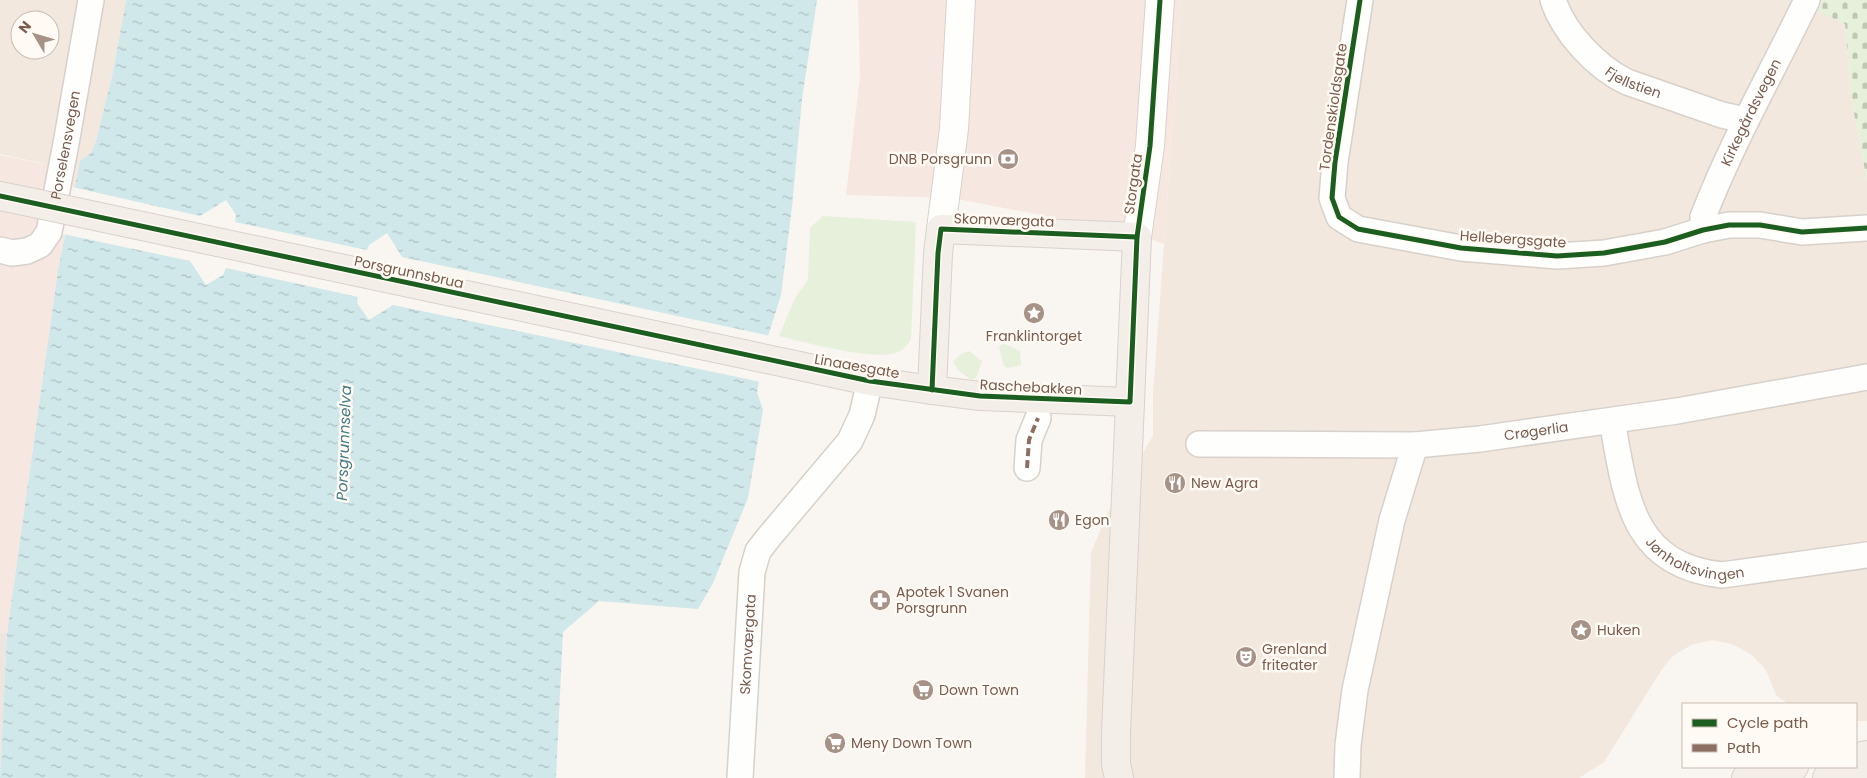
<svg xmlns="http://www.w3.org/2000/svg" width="1867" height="778" font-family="Poppins,sans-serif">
<defs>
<pattern id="cemetery-stones" width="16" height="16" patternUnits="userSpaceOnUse" patternTransform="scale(1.25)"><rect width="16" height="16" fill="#e7f0db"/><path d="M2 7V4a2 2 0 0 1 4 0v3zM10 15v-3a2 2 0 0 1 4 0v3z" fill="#c0c6b4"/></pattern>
<pattern id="water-ripples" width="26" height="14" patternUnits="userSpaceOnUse" patternTransform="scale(1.25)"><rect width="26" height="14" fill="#d0e8ea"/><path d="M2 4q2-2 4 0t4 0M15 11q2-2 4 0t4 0" fill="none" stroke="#aebfc0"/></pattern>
</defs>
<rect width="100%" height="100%" fill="#f9f5f0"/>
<g fill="#f2e8de" fill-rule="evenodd">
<path d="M0,0H126L113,72L96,141L91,153L80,161L78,171L0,154ZM20,20H50V50H20Z"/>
<path d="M1182,0H1818L1815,9L1845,24L1851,97L1867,181V721H1856V704H1788L1776,695L1766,670L1752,655L1732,644L1712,640L1691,645L1673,656L1662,669L1604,762L1579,778H1085L1091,553L1106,516L1153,436V394Z"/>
</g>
<g fill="#f6e8e1">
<path d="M858,0H1182L1164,244L1134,233L952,198L846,195L860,77Z"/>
<path d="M0,155L78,171L58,270L7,633H0Z"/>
</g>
<path fill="#ede5e0" d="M0,633H7L0,778Z"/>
<g fill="#e7f0db">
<path d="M823,216L916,222L911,339C908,344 904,350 898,352C877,362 804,342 779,336L795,298L808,280L810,228Z"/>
<path d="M1005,344L1020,351L1021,365L1008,368L1004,366L999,347L1001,345Z"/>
<path d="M969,351L982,361L976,378L971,380L958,370L953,362L961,354Z"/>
</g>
<path fill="url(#cemetery-stones)" d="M1818,0H1867V181L1851,97L1845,24L1814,9Z"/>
<path fill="url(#water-ripples)" d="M126,0H817L802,99L792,207L781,295L768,336L757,392L763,410L748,498L713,583L698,609L599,601L563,632L556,778H0L7,633L58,270L80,161L91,153L96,141L113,72Z"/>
<path fill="#f9f5f0" d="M72,187L200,216L226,200L236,215L235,222L367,250L369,245L387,233L402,257L771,336L761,382L393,305L369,320L357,303L358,297L226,268L223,275L206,285L190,261L63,234Z"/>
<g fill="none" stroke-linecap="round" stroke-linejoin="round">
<g stroke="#d7d1cb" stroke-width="28">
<g id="street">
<path d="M1360,0L1335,162L1332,198L1339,217L1358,229L1461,248L1557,256L1604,253L1665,242L1703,230L1729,225H1760L1802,232L1867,228"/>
<path id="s1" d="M1553,0C1564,33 1596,67 1627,82L1722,115L1745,120"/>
<path id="s2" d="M1703,230V217C1732,142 1772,72 1807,0"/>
<path id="s3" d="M0,250L12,253L27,251L40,245L49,232L67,138L91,0"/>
<path id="s4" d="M1612,421C1626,495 1630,565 1722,575L1867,555"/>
<path id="s5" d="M1199,444L1415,445L1480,439L1677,411L1867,377"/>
<path d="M1027,468L1029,440L1038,418"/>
<path id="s6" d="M740,778L752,572L758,551L769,537L850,441L862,415L870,381"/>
<path d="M1347,778L1348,745L1355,690L1392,520L1415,445"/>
</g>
</g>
<g stroke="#d9d2cb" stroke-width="30">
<g id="secondary">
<path d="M941,229L954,129L961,0"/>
<path d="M1137,237L1150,146L1160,0"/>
</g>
</g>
<g stroke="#dad1cc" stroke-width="30">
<g id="primary">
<path d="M0,196L34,203"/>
<path d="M701,345L870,381L932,390L980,396L1130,402"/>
<path d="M932,390L938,253L941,229L1137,237L1116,733V764L1119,778"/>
<path d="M1856,757L1867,755"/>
<path d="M1746,778L1794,767"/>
<path d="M1827,778L1867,776"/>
</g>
</g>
<use href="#street" stroke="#fefefd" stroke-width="25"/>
<use href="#secondary" stroke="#fefefd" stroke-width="28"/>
<use href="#primary" stroke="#f3eee8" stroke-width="28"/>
<g stroke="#dad1cc" stroke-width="30" stroke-linecap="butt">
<path id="primary-bridge" d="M34,203L701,345"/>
</g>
<use href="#primary-bridge" stroke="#f3eee8" stroke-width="28"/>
<path stroke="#8d6e63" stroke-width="4" stroke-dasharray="8 4" stroke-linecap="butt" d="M1027,468L1029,440L1038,418"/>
<g stroke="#fffaf3" stroke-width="8">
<g id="cycleway">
<path d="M1360,0L1335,162L1332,198L1339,217L1358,229L1461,248L1557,256L1604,253L1665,242L1703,230L1729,225H1760L1802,232L1867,228"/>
<path d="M0,196L870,381L980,396L1130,402L1137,237L1150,146L1160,0"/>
<path d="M932,390L938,253L941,229L1137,237"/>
</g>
</g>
<use href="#cycleway" stroke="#1b5e20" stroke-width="5"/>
</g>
<defs>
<g id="bank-disc" transform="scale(1.125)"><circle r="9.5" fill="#a69286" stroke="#fffaf3"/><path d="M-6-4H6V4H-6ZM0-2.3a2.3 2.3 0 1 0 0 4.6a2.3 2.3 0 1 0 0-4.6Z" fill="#fff"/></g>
<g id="sight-disc" transform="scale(1.125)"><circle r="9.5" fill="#a69286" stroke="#fffaf3"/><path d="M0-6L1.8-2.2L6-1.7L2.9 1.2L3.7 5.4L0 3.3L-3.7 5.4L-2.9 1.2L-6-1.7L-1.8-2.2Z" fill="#fff"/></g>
<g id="restaurant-disc" transform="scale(1.125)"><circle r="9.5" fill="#a69286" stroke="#fffaf3"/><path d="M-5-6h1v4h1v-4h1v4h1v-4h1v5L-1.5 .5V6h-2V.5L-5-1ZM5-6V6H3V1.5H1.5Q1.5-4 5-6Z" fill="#fff"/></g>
<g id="pharmacy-disc" transform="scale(1.125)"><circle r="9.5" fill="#a69286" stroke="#fffaf3"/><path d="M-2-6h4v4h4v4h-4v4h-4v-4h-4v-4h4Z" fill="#fff"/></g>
<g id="theatre-disc" transform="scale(1.125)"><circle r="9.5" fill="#a69286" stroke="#fffaf3"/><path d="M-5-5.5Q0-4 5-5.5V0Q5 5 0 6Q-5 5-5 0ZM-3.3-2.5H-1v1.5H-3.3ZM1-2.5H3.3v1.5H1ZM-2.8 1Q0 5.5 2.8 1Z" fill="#fff"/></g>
<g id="supermarket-disc" transform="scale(1.125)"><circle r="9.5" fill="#a69286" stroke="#fffaf3"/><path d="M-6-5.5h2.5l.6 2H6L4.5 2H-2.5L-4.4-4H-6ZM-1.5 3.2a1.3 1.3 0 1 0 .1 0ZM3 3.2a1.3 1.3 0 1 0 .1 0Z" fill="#fff"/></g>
</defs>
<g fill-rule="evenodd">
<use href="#bank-disc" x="1008" y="159"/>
<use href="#sight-disc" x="1034" y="313"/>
<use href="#restaurant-disc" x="1175" y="483"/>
<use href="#restaurant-disc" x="1059" y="520"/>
<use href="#pharmacy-disc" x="880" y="600"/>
<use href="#sight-disc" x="1581" y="630"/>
<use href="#theatre-disc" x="1246" y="657"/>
<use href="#supermarket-disc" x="923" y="690"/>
<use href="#supermarket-disc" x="835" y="743"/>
</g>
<g text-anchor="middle" stroke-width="5" stroke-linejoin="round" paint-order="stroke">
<g font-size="14" fill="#7a5c4d" stroke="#fffaf3">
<text dy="5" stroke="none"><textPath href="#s1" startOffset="119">Fjellstien</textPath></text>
<text transform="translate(1333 107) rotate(-82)" y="5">Tordenskioldsgate</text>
<text dy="5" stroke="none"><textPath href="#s2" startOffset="128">Kirkegårdsvegen</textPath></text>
<text dy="5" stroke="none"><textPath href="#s3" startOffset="146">Porselensvegen</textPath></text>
<text transform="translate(1133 184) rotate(-82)" y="5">Storgata</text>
<text transform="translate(1004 220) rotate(2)" y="5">Skomværgata</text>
<text transform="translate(1513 239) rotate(4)" y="5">Hellebergsgate</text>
<text transform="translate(409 272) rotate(12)" y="5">Porsgrunnsbrua</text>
<text transform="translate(857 366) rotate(10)" y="5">Linaaesgate</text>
<text transform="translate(1031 387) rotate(3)" y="5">Raschebakken</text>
<text dy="5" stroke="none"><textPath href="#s5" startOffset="338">Crøgerlia</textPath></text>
<text dy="5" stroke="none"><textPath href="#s4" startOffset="178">Jønholtsvingen</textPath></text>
<text dy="5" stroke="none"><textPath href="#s6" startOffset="134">Skomværgata</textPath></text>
</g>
<g font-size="14" fill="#7a5c4d" stroke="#fffaf3" text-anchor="start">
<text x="992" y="164" text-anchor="end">DNB Porsgrunn</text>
<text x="1034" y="341" text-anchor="middle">Franklintorget</text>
<text x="1191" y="488">New Agra</text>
<text x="1075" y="525">Egon</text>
<text x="896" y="597">Apotek 1 Svanen<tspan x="896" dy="16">Porsgrunn</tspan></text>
<text x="1597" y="635">Huken</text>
<text x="1262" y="654">Grenland<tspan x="1262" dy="16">friteater</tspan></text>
<text x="939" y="695">Down Town</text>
<text x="851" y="748">Meny Down Town</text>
</g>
<g font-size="15" font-style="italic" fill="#437c86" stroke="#fffaf3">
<text transform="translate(344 443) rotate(-88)" y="5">Porsgrunnselva</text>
</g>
</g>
<rect x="1682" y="703" width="175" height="65" fill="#fffaf3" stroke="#cabbb1"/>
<rect x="1692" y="719" width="25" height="8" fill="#1b5e20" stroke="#cabbb1"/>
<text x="1727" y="728" font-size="15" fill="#7a5c4d">Cycle path</text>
<rect x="1692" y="744" width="25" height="8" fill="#8d6e63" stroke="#cabbb1"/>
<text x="1727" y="753" font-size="15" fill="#7a5c4d">Path</text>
<g transform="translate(35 35) rotate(308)"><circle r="24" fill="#fffaf3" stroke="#cabbb1"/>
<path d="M0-4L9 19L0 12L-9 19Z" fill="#a69286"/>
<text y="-8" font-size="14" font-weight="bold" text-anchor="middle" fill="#7a5c4d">N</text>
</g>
</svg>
